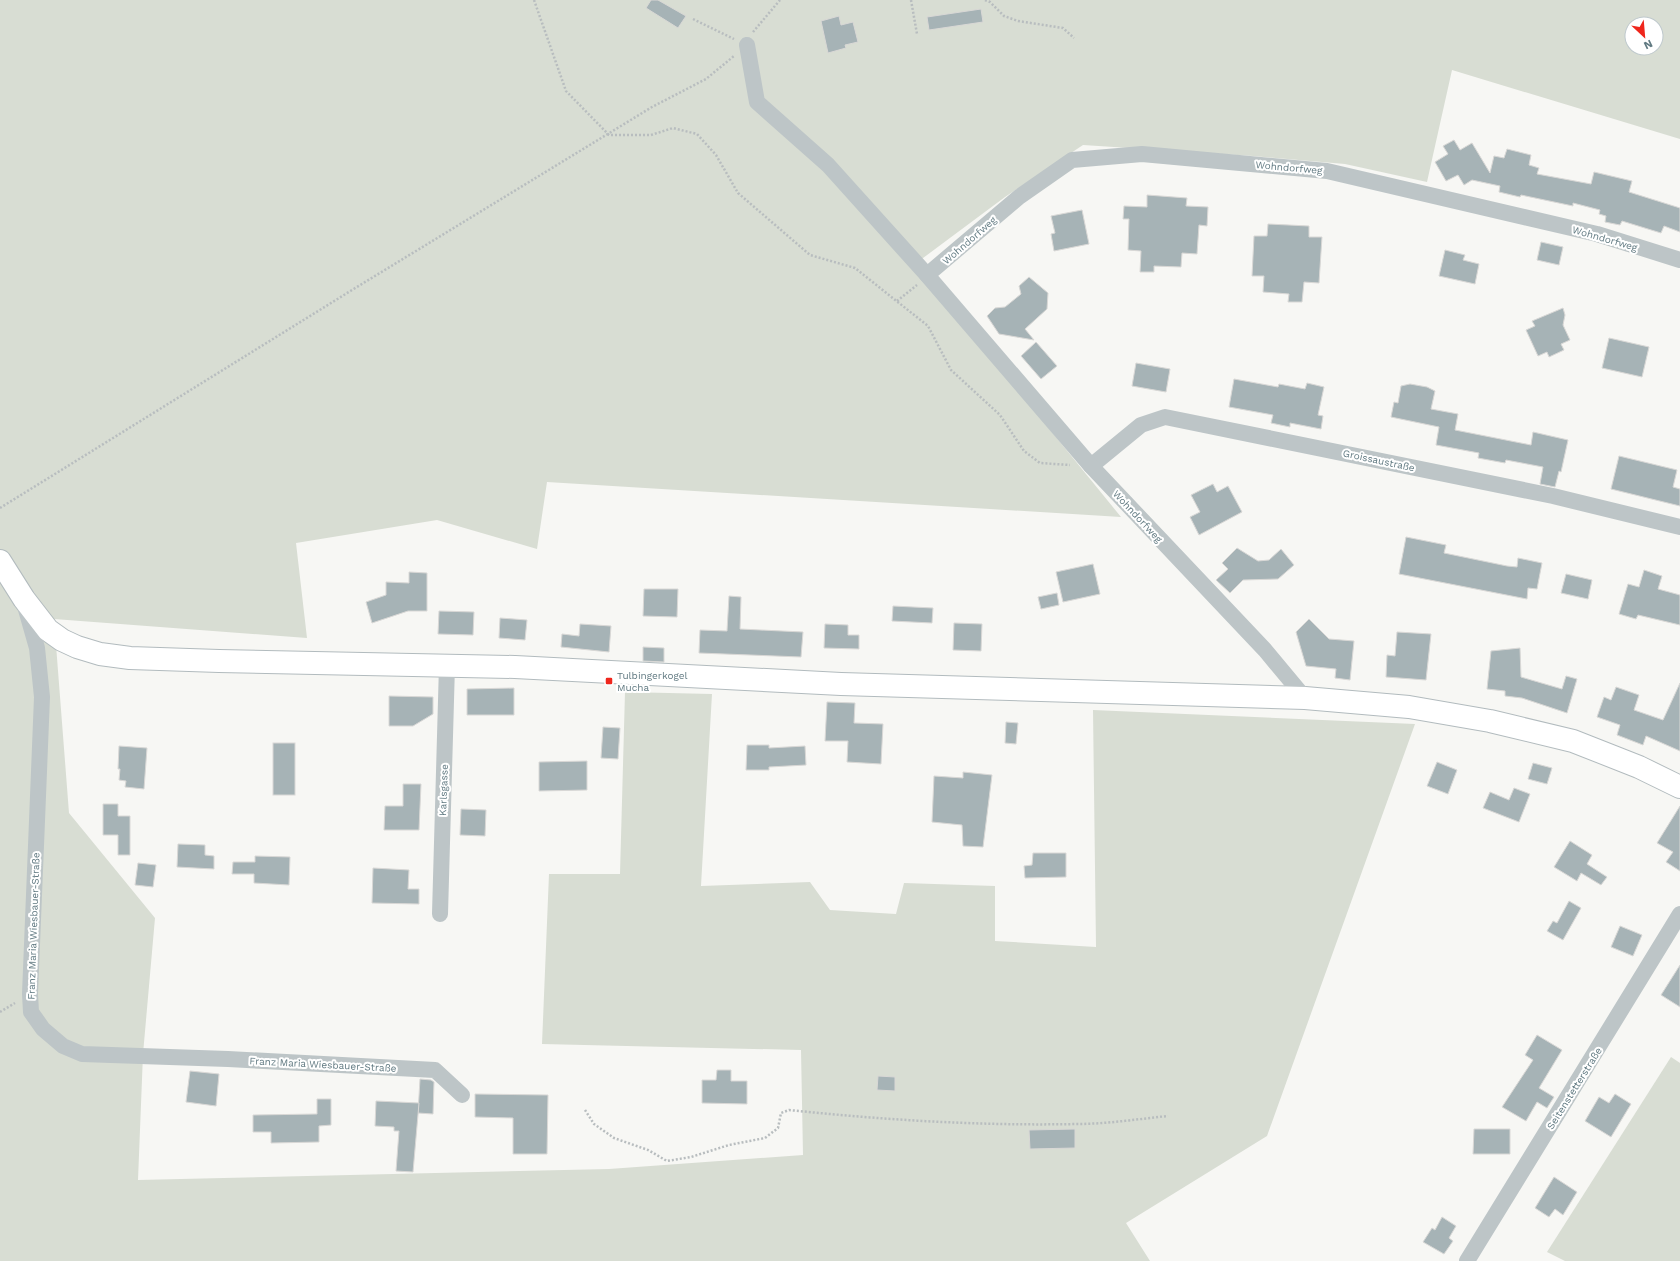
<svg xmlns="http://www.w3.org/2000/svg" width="1680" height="1261" font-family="'Work Sans',sans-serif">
<rect width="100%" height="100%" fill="#f7f7f4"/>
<g fill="#d8ddd3" fill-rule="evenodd">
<path d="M0,0H1680V139L1452,70L1427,182L1345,164L1253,156L1083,145L1005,197L915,264L1121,517L547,482L537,549L437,520L296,543L307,638L54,619L69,813L155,918L143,1054L138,1180L609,1169L803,1155L801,1050L542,1044L549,874H620L625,692L712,694L701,886L810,882L830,910L896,914L904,883L995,886V941L1096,947L1093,710L1415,724L1267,1136L1126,1223L1150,1261H0ZM1632,24H1656V48H1632Z"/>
<path d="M1671,1057L1680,1063V1261H1565L1547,1252Z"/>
</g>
<g fill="#a6b3b6" stroke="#d9d8d6">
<path d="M651,0H658L686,16L678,28L646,8Z"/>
<path d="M981,9L983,22L929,30L927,17Z"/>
<path d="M839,16L841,25L853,22L858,42L845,45L846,48L828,53L821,21Z"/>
<path d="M1454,140L1460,150L1472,143L1490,173L1494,156L1504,158L1507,149L1531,155L1529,165L1539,168L1537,174L1591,184L1594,172L1632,181L1629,192L1680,208V232L1664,226L1661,233L1622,221L1620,225L1605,222L1606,216L1599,214L1600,210L1573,203V206L1521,195L1520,197L1499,192L1500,186L1472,180L1464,185L1458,175L1446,181L1435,162L1448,154L1443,146Z"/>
<path d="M1147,195L1187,198L1186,206L1208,207L1207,226L1199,225L1197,254L1182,253L1181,267L1154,266V272H1140L1141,251L1128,250L1129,219H1123L1124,206L1147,207Z"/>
<path d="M1082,210L1089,244L1054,251L1051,234L1055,233L1051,216Z"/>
<path d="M1268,224L1309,226V237H1322L1319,283L1304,282L1302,302H1288L1289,294L1263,292L1264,276H1252L1254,236H1267Z"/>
<path d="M1541,242L1563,247L1559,265L1537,260Z"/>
<path d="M1445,250L1465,255L1463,260L1479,264L1475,284L1439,276Z"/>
<path d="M1029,277L1048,293L1047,309L1025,329L1034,340L999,334L987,316L995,308L1005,307L1021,294L1019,286Z"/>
<path d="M1563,308L1565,315L1563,325L1570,340L1561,344L1564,350L1549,357L1547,352L1538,356L1526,330L1535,326L1532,321Z"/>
<path d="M1609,338L1649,347L1642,377L1602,368Z"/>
<path d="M1036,342L1057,366L1041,379L1021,356Z"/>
<path d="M1136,363L1170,369L1166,392L1132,386Z"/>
<path d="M1234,379L1278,387L1279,384L1305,389L1307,383L1324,387L1318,415L1323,416L1321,429L1290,423V427L1271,423L1273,415L1229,407Z"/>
<path d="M1410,384L1427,387L1435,391L1431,409L1458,414L1455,430L1531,445L1533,432L1568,440L1561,472L1559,471L1555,487L1540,484L1543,467L1506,460L1505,463L1478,458L1479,453L1436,445L1439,427L1391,417L1394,402L1398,403L1401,386Z"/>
<path d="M1619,456L1677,470L1673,487L1680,489V506L1611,489Z"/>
<path d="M1213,484L1217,492L1228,486L1242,512L1199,535L1190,517L1200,512L1191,495Z"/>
<path d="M1406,537L1446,545L1444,553L1507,566L1517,567L1518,558L1542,563L1537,589L1528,588L1527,599L1399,574Z"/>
<path d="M1237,548L1258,561L1269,560L1281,549L1294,565L1278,579L1243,580L1230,593L1216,580L1228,569L1222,563Z"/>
<path d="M1093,564L1100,594L1063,602L1056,572Z"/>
<path d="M1644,570L1662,576L1658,589L1680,595V625L1638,615L1636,619L1619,614L1628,584L1639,587Z"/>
<path d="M409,572L427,573V611H408L372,623L366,602L386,595V582L409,583Z"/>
<path d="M1566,574L1592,580L1588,599L1561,593Z"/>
<path d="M644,589H678L677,617L643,616Z"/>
<path d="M1057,593L1059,605L1041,609L1038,597Z"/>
<path d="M729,596L741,597L740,629L803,632L801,657L699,653L700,630L727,631Z"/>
<path d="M893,606L933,608L932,623L892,621Z"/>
<path d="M439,611L474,612L473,635L438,634Z"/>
<path d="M500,618L527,620L525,640L499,638Z"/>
<path d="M1309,619L1329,639L1354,641L1350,680L1335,678L1336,669L1306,666L1296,632Z"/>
<path d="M954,623L982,624L981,651L953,650Z"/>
<path d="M580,624L611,626L609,652L561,647L562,634L579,636Z"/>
<path d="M825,624L848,625V635H859V649L824,648Z"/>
<path d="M1397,632L1431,634L1426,680L1386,677L1387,655L1395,656Z"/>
<path d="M643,647L664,648V662L643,661Z"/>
<path d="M1520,648L1521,677L1562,689L1566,676L1577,679L1567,713L1522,698L1505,696V691L1487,689L1491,651Z"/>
<path d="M1680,683V751L1646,736L1643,745L1617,735L1620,725L1597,717L1604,697L1611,700L1616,687L1639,695L1634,710L1663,720Z"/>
<path d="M514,688V715H467V689Z"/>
<path d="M389,696L433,697V714L413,726H389Z"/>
<path d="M827,702L855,703L854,723L883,724L881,764L847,762L848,741H825Z"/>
<path d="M1006,722L1018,723L1016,744L1005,743Z"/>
<path d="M603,727L620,728L618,759L601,758Z"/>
<rect x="273" y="743" width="22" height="52"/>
<path d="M747,745H769V748L805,746L806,765L769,767V770H746Z"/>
<path d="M119,746L147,748L144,789L125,787L126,781L119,780L120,769H118Z"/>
<path d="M587,761V790L539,791V762Z"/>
<path d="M1437,762L1457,770L1448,794L1427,786Z"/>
<path d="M1533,763L1552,768L1547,784L1528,779Z"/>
<path d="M963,772L992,775L983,847L963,846L962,825L932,822L934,776L963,778Z"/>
<path d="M403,784H421L419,830H384L385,806H403Z"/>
<path d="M1514,788L1530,794L1519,822L1483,808L1490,792L1509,800Z"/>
<path d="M103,804H118V816H130V855H118V835H103Z"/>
<path d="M1680,806V871L1666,862L1673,852L1657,843Z"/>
<path d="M461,809L486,810L485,836L460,835Z"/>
<path d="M1570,841L1592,855L1587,864L1607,877L1601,885L1581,873L1577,881L1554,867Z"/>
<path d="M178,844L205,845V855L214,856V869L177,867Z"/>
<path d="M1033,853H1066V877L1025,878L1024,866L1032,865Z"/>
<path d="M255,856L290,857L289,885L254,883V874H232L233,862H255Z"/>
<path d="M138,863L156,865L153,887L135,885Z"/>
<path d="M373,868L409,870L408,889H419V904L372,903Z"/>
<path d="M1569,901L1581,908L1563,940L1547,931L1553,921L1557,923Z"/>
<path d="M1620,926L1642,935L1633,956L1611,947Z"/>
<path d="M1680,965V1007L1661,995Z"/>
<path d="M1537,1035L1562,1050L1539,1088L1554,1097L1547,1108L1537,1102L1526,1121L1502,1107L1533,1060L1525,1055Z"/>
<path d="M717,1070H731V1081H747V1104L702,1103V1080H716Z"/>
<path d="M190,1071L219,1074L216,1106L186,1102Z"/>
<path d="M878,1076L895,1077V1091L877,1090Z"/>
<path d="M420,1079L431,1080L434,1082L433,1114L418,1113Z"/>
<path d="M475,1094L548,1095L547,1154H513V1118L475,1117Z"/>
<path d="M1615,1094L1631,1104L1611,1137L1585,1121L1599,1097L1609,1103Z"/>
<path d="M317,1099H331V1125L319,1126V1142L271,1143V1132H253V1115L317,1114Z"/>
<path d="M376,1101L419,1103L413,1172L396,1171L399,1131H394V1127L375,1126Z"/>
<path d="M1075,1129V1148L1030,1149L1029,1130Z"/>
<path d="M1474,1129H1510V1154H1473Z"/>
<path d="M1554,1177L1577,1192L1563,1215L1555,1209L1549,1217L1535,1208Z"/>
<path d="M1442,1217L1456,1226L1449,1238L1453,1241L1444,1254L1423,1242L1432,1228L1435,1230Z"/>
</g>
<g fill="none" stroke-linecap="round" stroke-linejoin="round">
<g stroke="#b2bbbe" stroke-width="24">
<path id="secondary" d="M0,561L24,599L48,630L62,640L77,647L100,654L130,658L219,661L515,667L841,684L1305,698L1409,707L1490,721L1573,741L1639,767L1680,787"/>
</g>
<g stroke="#b8bdbf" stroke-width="2.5" stroke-dasharray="2 2" stroke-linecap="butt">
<path d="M534,0L566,91L609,135H651L673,128L697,134L716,155L738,193L810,255L855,268L928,326L951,370L1000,415L1024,451L1040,463L1070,465"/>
<path d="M911,0L917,34"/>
<path d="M985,0L990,2L1004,16L1018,21L1063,28L1074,38"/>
<path d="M693,19L734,39"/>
<path d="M753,32L780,0"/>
<path d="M897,301L917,285"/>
<path d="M0,508L352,290L652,107L706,79L734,56"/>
<path d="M0,1012L15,1003"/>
<path d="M585,1110L594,1124L614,1138L648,1150L667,1161L691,1157L729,1145L765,1138L778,1128L781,1113L789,1110C885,1120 980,1126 1077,1124C1107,1124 1138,1119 1168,1116"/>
</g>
<g stroke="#bdc5c7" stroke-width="16">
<path d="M747,45L757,102L828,165L927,275"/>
<path d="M1091,466L1141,425L1165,417L1553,496L1680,527"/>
<path d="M25,606L37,648L42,697L30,994L31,1012L43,1029L63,1046L82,1054L228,1059L435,1070L462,1095"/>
<path d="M1305,698L1265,650L1091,466L927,275L1019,197L1072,160L1142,154L1327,171L1597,234L1680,260"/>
<path d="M440,914L447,665"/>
<path d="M1467,1261L1680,914"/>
</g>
<use href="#secondary" stroke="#fff" stroke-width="22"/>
</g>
<rect fill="#ef261c" stroke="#fff" stroke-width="1.5" x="605" y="677" width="8" height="8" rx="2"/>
<g text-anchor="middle" stroke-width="4" stroke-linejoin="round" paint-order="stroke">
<g font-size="10" fill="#607981" stroke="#fff">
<text transform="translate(1289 167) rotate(5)" y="4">Wohndorfweg</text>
<text transform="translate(1605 238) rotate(16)" y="4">Wohndorfweg</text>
<text transform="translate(969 240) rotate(-41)" y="4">Wohndorfweg</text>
<text transform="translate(1379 460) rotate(12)" y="4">Groissaustraße</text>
<text transform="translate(1138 516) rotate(47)" y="4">Wohndorfweg</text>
<text transform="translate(443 790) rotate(-88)" y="4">Karlsgasse</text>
<text transform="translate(33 926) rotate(-88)" y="4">Franz Maria Wiesbauer-Straße</text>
<text transform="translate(323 1064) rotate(3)" y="4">Franz Maria Wiesbauer-Straße</text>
<text transform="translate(1574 1088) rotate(-58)" y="4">Seitenstetterstraße</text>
</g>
<g font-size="10" fill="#607981" stroke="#fff" text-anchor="start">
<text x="617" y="679">Tulbingerkogel<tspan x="617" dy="12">Mucha</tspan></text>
</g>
</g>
<g transform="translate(1644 36) rotate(154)"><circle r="19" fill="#ffffff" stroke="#bfc9cd"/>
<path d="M0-3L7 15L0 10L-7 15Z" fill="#ef261c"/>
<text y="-6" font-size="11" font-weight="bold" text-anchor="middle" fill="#607981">N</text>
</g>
</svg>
